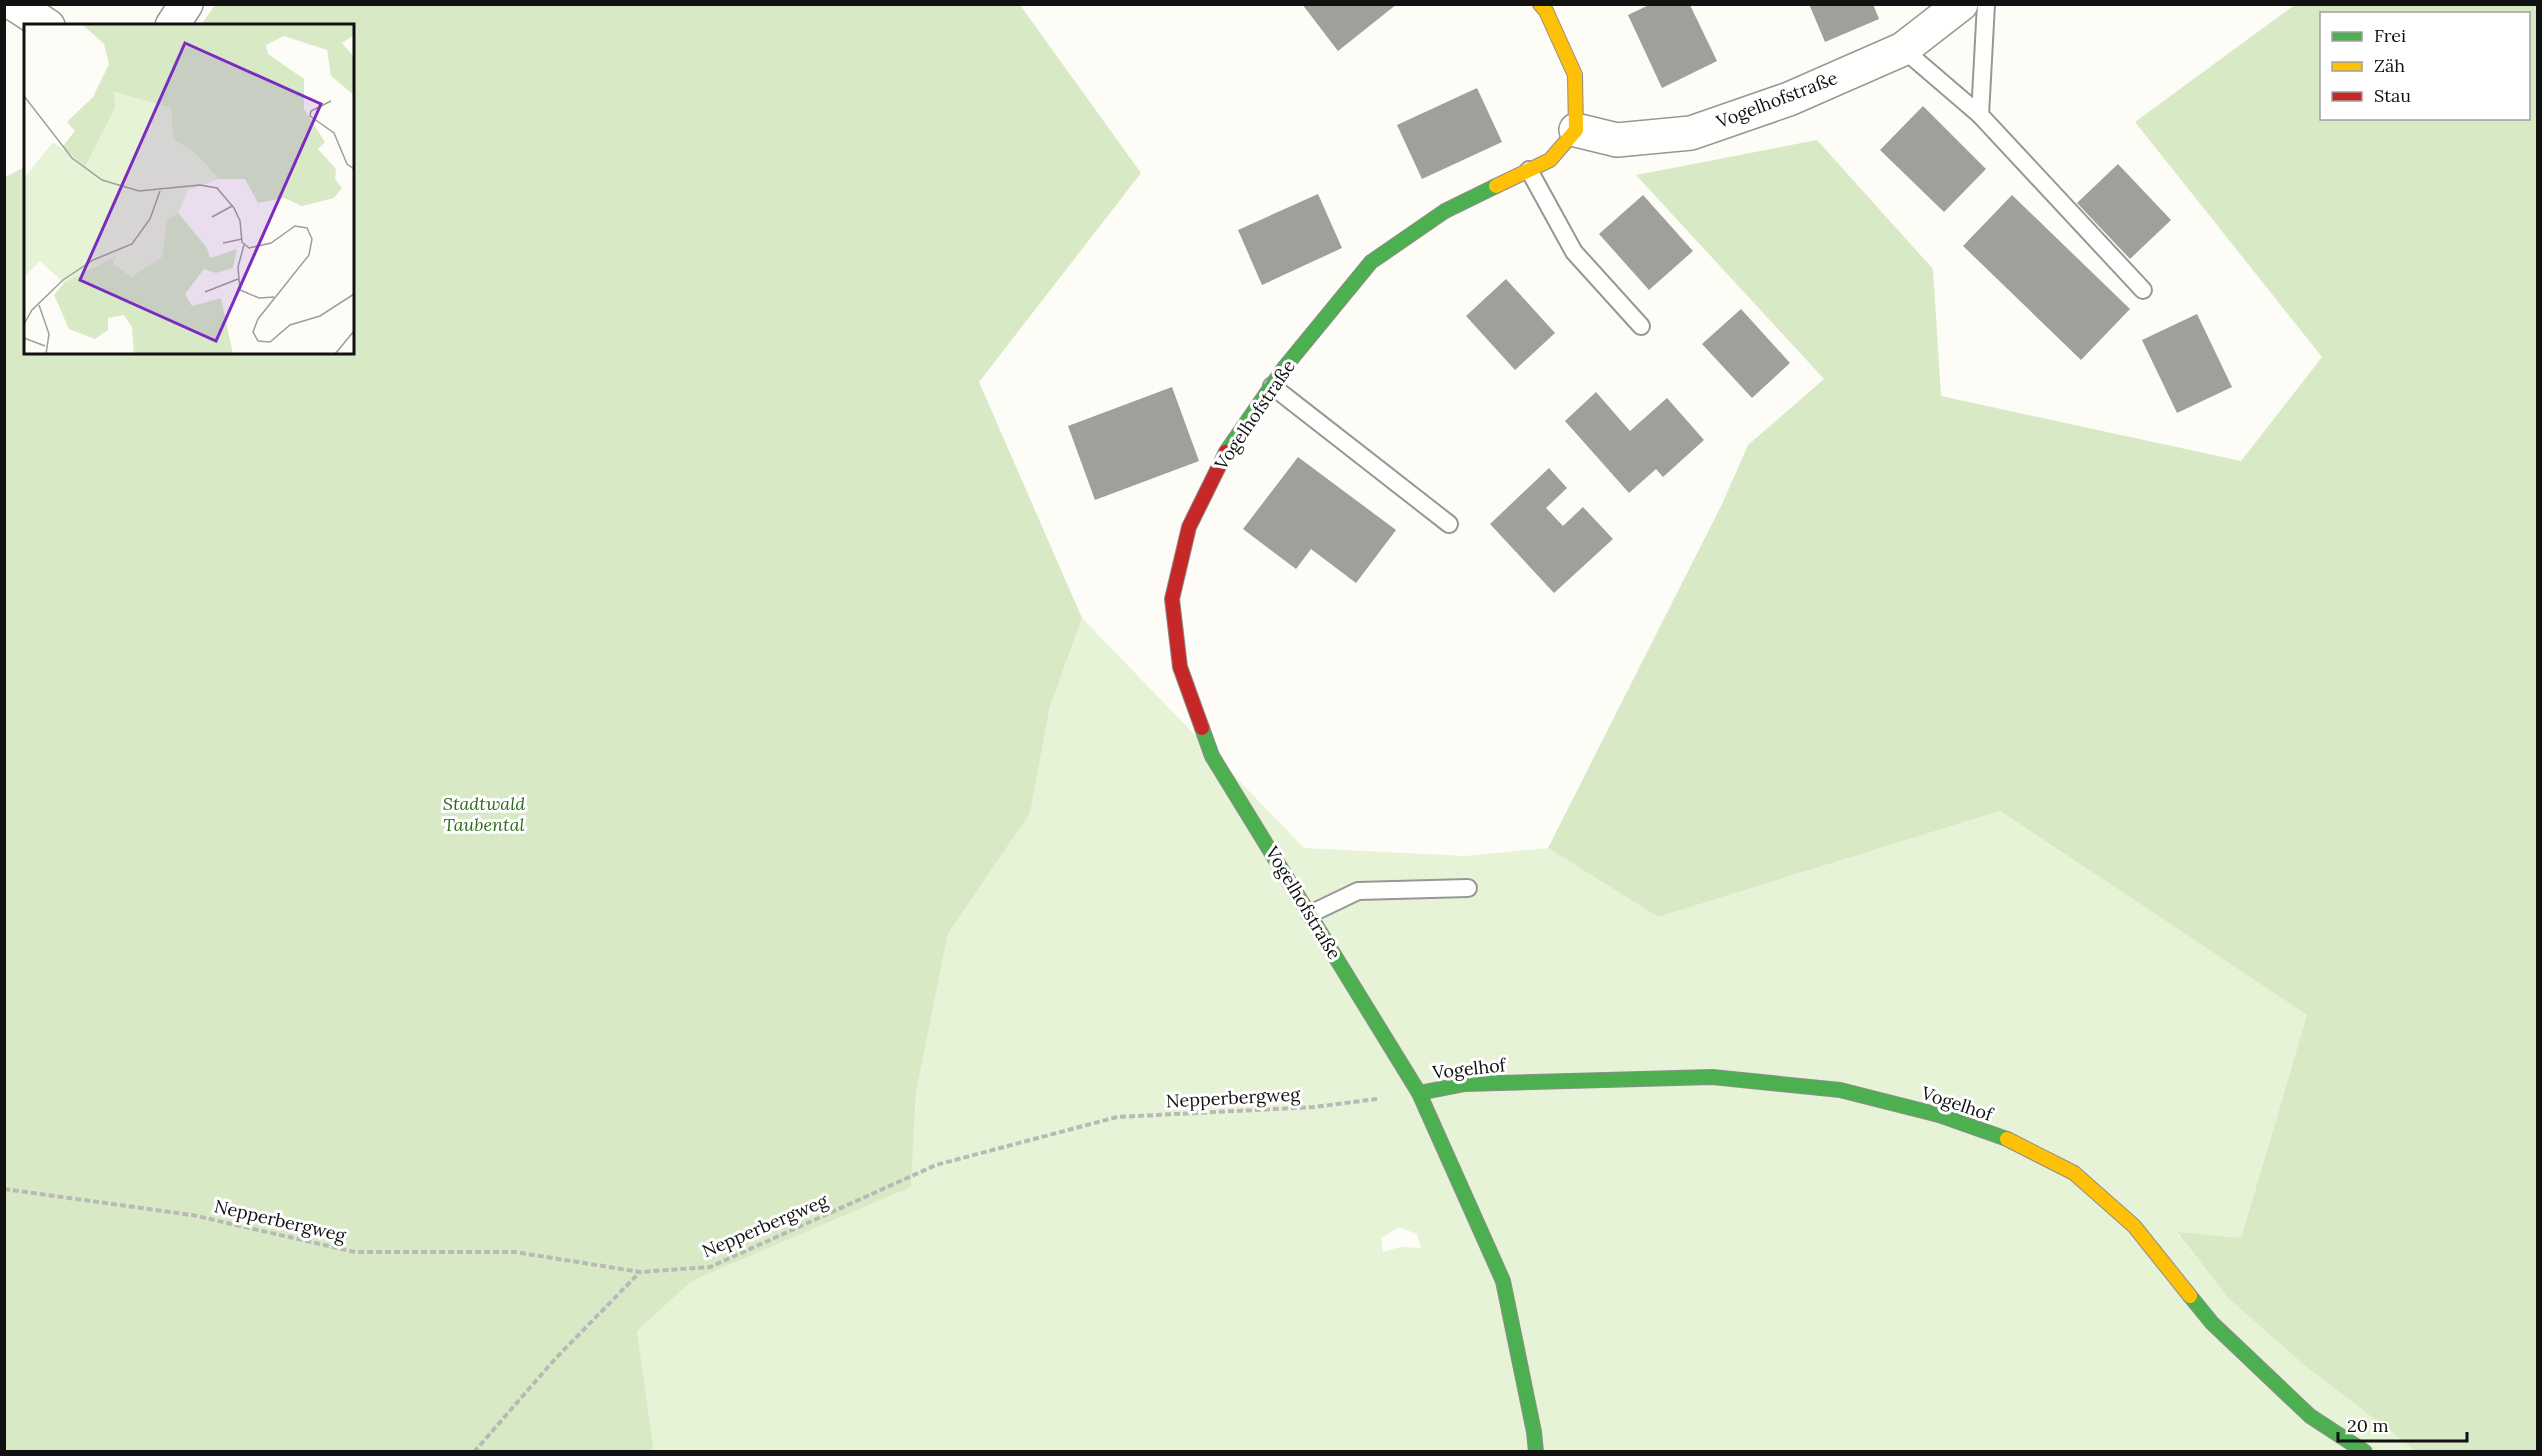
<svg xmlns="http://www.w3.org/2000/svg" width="2542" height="1456" font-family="Lora,serif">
<rect width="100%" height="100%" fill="#fdfcf7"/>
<path fill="#e7f3d7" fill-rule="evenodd" d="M1082,618L1304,848L1465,856L1548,848L1658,917L2000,811L2307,1015L2241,1238L2177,1233L2228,1298L2304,1365L2416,1451H654L637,1331L692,1281L911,1187L916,1092L948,934L1030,813L1050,707ZM1399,1227L1417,1234L1421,1248L1400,1247L1383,1252L1381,1238Z"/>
<g fill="#d8eac5" fill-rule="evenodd">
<path d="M2296,4L2537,5V1451H2416L2304,1365L2228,1298L2177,1232L2241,1238L2307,1015L2000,811L1658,917L1548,848L1722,504L1748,445L1824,379L1636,175L1817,140L1933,269L1941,396L2241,461L2322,357L2135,122ZM2322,14H2528V118H2322Z"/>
<path d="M215,5H1020L1141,173L979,382L1082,618L1050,707L1030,813L948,934L916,1092L911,1187L692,1281L637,1331L654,1451H5V177L25,167L26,352H352V26L201,25Z"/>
</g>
<g fill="#a19f9c">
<path d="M1302,4H1397L1338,51Z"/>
<path d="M1809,4H1873L1879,19L1825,42Z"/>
<path d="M1649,5H1690L1717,61L1662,88L1628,15Z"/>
<path d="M1477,88L1502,142L1422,179L1397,125Z"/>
<path d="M1923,106L1986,169L1944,212L1880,150Z"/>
<path d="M2118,164L2171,220L2130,259L2077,203Z"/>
<path d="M1318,194L1342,248L1262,285L1238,230Z"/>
<path d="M1643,195L1693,251L1649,290L1599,234Z"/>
<path d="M2012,195L2130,309L2081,360L1963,246Z"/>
<path d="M1506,279L1555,333L1515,370L1466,316Z"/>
<path d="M1741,309L1790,363L1752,398L1702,344Z"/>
<path d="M2197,314L2232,387L2177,413L2142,340Z"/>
<path d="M1172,387L1199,461L1095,500L1068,426Z"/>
<path d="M1596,392L1630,431L1667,398L1704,440L1663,477L1656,469L1629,493L1565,421Z"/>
<path d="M1298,457L1396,530L1356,583L1311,549L1296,569L1243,529Z"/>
<path d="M1549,468L1567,488L1546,508L1563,526L1583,507L1613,539L1554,593L1490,524Z"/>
</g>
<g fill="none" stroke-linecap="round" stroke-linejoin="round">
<g stroke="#979795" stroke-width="20">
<g id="lane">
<path d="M1903,49L1980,115L2143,290"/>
<path d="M1980,115L1986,4"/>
<path d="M1529,170L1574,252L1641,326"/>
<path d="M1272,386L1449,524"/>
<path d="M1310,914L1358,891L1468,888"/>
</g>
</g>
<g stroke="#979795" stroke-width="36">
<g id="street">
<path d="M14,4L48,26"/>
<path d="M172,26L186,4"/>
<path d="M1576,130L1617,140L1691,133L1789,99L1903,49L1961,4"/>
</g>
</g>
<g stroke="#8e8d8b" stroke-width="16">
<g id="fast">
<path d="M1226,452L1284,368L1371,262L1445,211L1496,186"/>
<path d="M1202,728L1212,756L1419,1093L1503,1281L1534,1432L1536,1452"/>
<path d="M1419,1093L1465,1084L1712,1077L1840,1090L1939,1115L2007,1139"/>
<path d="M2190,1296L2212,1323L2310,1416L2365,1452"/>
</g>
</g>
<g stroke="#8e8d8b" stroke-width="16">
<g id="slow">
<path d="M1496,186L1550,160L1576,130L1575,75L1546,11L1540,4"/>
<path d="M2007,1139L2074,1173L2134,1226L2190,1296"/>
</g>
</g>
<g stroke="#8e8d8b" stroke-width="16">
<path id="jam" d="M1202,728L1180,667L1172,599L1189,527L1226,452"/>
</g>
<g stroke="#b9b9b8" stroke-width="4" stroke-dasharray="6 3" stroke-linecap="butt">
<path d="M4,1189L192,1215L355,1252H515L640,1272L710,1267L936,1165L1117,1117L1314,1107L1377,1099"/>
<path d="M474,1452L555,1359L640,1272"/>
</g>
<use href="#lane" stroke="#fffffe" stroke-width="16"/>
<use href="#street" stroke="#fffffe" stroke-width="33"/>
<use href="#fast" stroke="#4caf50" stroke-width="14"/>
<use href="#slow" stroke="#ffc107" stroke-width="14"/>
<use href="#jam" stroke="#c62828" stroke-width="14"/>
</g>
<g text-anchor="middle" stroke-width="6" stroke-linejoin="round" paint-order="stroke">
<g font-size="18" fill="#111" stroke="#fff">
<text transform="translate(1777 100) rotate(-21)" y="6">Vogelhofstraße</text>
<text transform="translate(1255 415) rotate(-56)" y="6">Vogelhofstraße</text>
<text transform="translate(1303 903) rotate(59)" y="6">Vogelhofstraße</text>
<text transform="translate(1469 1069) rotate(-6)" y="6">Vogelhof</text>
<text transform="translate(1233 1098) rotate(-3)" y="6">Nepperbergweg</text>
<text transform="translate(1957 1104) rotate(18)" y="6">Vogelhof</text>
<text transform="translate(280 1221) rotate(13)" y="6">Nepperbergweg</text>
<text transform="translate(765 1226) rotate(-23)" y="6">Nepperbergweg</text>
</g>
<g font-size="18" font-style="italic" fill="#2f6b1f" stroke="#fff">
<text x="484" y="810">Stadtwald<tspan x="484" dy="21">Taubental</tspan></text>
</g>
</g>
<g transform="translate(24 24)">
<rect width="330" height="330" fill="#fdfcf7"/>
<path d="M90,68L147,84L149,115L171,129L195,155L164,166L154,189L143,196L139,233L107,253L89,237L91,233L40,259L16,237L1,252L0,292V154L29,118L61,142L91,84Z" fill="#e7f3d7"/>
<path d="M58,0H330V11L318,19L330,33V71L307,52L303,26L260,12L242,21L244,30L280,55V85L301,118L294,125L312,145L311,155L318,164L310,174L278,182L260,174L234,179L221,155H195L171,129L149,115L147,84L90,68L91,84L61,143L38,123L51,107L43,98L69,73L85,40L80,20ZM154,189L183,224L186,234L213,225L209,244L192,249L180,245L161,270L168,282L197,274L209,330H110L108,303L100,291L84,294V306L71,315L45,305L30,271L40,259L92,232L89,238L107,253L138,233L143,196Z" fill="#d8eac5"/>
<path fill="none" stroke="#9f9e9b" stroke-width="1.5" d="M0,72L48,134L78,156L115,167L176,161L193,164L210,184L216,197L218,218L225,224L247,219L271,202L283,204L288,215L285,231L234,295L229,308L234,317L246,318L266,301L296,292L330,270M307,77L287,87L286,92L310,109L323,140L330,145M188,193L208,182M199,219L218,215M220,221L214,243L216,266L235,274L250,273M181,268L214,255M15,281L25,310L22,330M0,300L8,286L39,256L69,236L108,220L126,195L136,167M0,314L21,322M311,330L330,307"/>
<path fill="#7b2cbf" fill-opacity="0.15" stroke="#7b2cbf" stroke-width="3" d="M161,19L297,80L192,317L56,256Z"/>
<rect width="330" height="330" fill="none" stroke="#111" stroke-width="3"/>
</g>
<rect width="2542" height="1456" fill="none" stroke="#111111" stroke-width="12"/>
<rect x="2320" y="12" width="210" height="108" fill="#ffffff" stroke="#a0a0a0" stroke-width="1.5"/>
<rect x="2332" y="32" width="30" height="9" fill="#4caf50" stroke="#a0a0a0" stroke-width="1.5"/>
<text x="2374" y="42" font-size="18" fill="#111111">Frei</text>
<rect x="2332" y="62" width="30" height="9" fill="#ffc107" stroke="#a0a0a0" stroke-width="1.5"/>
<text x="2374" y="72" font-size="18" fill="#111111">Zäh</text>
<rect x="2332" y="92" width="30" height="9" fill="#c62828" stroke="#a0a0a0" stroke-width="1.5"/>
<text x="2374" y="102" font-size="18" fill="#111111">Stau</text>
<path d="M2338 1432v9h129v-9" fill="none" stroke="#111111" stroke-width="3"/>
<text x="2347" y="1432" font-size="18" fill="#111111" stroke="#ffffff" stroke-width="4.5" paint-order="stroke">20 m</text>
</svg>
